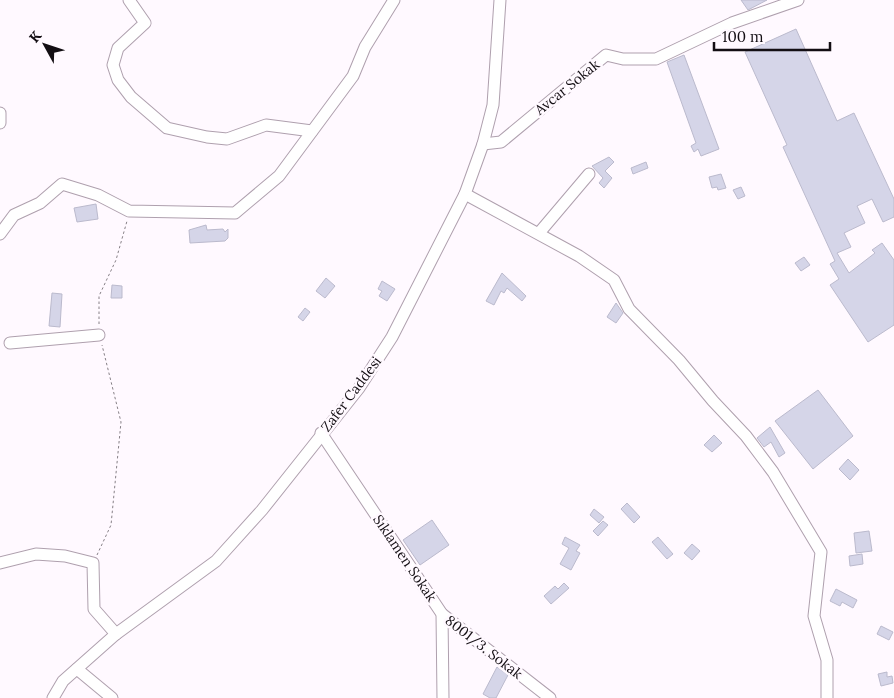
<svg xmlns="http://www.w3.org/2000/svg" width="894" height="698" font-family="Lora,serif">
<rect width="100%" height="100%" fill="#fff9ff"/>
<g fill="#d5d5e8" stroke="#bbbacd">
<path d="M741,0H767L748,10Z"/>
<path d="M796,29L837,121L854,113L894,199V217L883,222L872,199L857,206L865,223L844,233L851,247L837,253L849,273L875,253L872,250L882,243L894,260V325L868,342L830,285L839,279L830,264L835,261L783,147L787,145L745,52Z"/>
<path d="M684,55L719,149L701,156L698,149L694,152L691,146L696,143L667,62Z"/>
<path d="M609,157L614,162L605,171L612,178L604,188L599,183L603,178L592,166Z"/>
<path d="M646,162L648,168L633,174L631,168Z"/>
<path d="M721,174L726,188L718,190L717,187L712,188L709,177Z"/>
<path d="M741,187L745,196L738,199L733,190Z"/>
<path d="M96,204L98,219L77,222L74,208Z"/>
<path d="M206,225L207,230L223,229L225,232L228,229V238L225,241L190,243L189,230Z"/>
<path d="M804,257L810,265L801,271L795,263Z"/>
<path d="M502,273L526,296L522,301L507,288L504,293L501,291L494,305L486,301Z"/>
<path d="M326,278L335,286L325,298L316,291Z"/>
<path d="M382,281L395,289L387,301L379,296L382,291L378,289Z"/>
<path d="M112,285L122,286V298H111Z"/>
<path d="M52,293L62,294L60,327L49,326Z"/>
<path d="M616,303L623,313L616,323L607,317Z"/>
<path d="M305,308L310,312L303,321L298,317Z"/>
<path d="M818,390L853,436L813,469L775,421Z"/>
<path d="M770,427L785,453L779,457L771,442L764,447L757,438Z"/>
<path d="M714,435L722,443L712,452L704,445Z"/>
<path d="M848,459L859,470L850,480L839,469Z"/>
<path d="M627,503L640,517L634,523L621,509Z"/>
<path d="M594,509L604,517L599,523L590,515Z"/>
<path d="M432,520L449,545L420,565L403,540Z"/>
<path d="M603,521L608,525L598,536L593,531Z"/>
<path d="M869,531L872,551L856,553L854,533Z"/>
<path d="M565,537L580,545L576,551L580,553L571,570L560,564L569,548L562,544Z"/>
<path d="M658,537L673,554L667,559L652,542Z"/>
<path d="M692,544L700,551L692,560L684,553Z"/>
<path d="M862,554L863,564L850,566L849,556Z"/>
<path d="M564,583L569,588L551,604L544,596L555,586L558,589Z"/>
<path d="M836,589L857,600L853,608L842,602L840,606L830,601Z"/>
<path d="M881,626L893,632L889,640L877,634Z"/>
<path d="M497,667L508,675L496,698H490L483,694Z"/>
<path d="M887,672V677L892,676L893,683L881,686L878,674Z"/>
</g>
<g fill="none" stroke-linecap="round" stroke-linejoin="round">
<g stroke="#afa0ae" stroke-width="13">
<g id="minor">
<path d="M129,0L145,23L118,48L113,65L118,80L131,97L167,128L207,137L227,139L266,125L312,131"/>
<path d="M0,113V123"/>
<path d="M483,144L501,142L606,55L623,59H656L732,23L798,0"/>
<path d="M465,194L579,256L614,280L629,309L679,360L713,401L746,436L773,472L821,552L814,616L827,660V698"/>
<path d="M539,233L589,174"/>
<path d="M0,234L14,215L40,203L62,184L98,195L129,211L235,213L279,176L353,76L365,47L394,0"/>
<path d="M10,343L99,335"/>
<path d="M321,433L442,614L443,698"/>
<path d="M0,563L36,554L65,556L93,563L94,609L116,634"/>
<path d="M442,614L550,698"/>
<path d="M77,669L112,698"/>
<path d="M53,698L63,681L116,634L216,561L262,510L359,388L392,337L465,194L483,144L493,105L500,0"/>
</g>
</g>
<g stroke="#868086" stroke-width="1" stroke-dasharray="2.5 2.5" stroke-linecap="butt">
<path d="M99,324V296L116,260L127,221"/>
<path d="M97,555L111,525L121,422L102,345"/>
</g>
<use href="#minor" stroke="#fff" stroke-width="11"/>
</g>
<g text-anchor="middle" stroke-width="5" stroke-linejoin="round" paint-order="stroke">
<g font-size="14" fill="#130e13" stroke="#fff9ff">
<text transform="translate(567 87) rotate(-39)" y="5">Avcar Sokak</text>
<text transform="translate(351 394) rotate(-53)" y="5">Zafer Caddesi</text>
<text transform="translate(405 558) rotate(56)" y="5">Sıklamen Sokak</text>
<text transform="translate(484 647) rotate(38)" y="5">8001/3. Sokak</text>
</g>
</g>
<g transform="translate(45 45) rotate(310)" stroke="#fff9ff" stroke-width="4" paint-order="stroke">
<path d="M0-4L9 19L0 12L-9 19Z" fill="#130e13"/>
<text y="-8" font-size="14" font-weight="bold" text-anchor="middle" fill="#130e13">K</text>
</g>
<path d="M714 42v8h116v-8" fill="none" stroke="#130e13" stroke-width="2.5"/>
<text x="722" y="42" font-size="15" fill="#130e13" stroke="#fff9ff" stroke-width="4" paint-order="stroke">100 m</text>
</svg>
